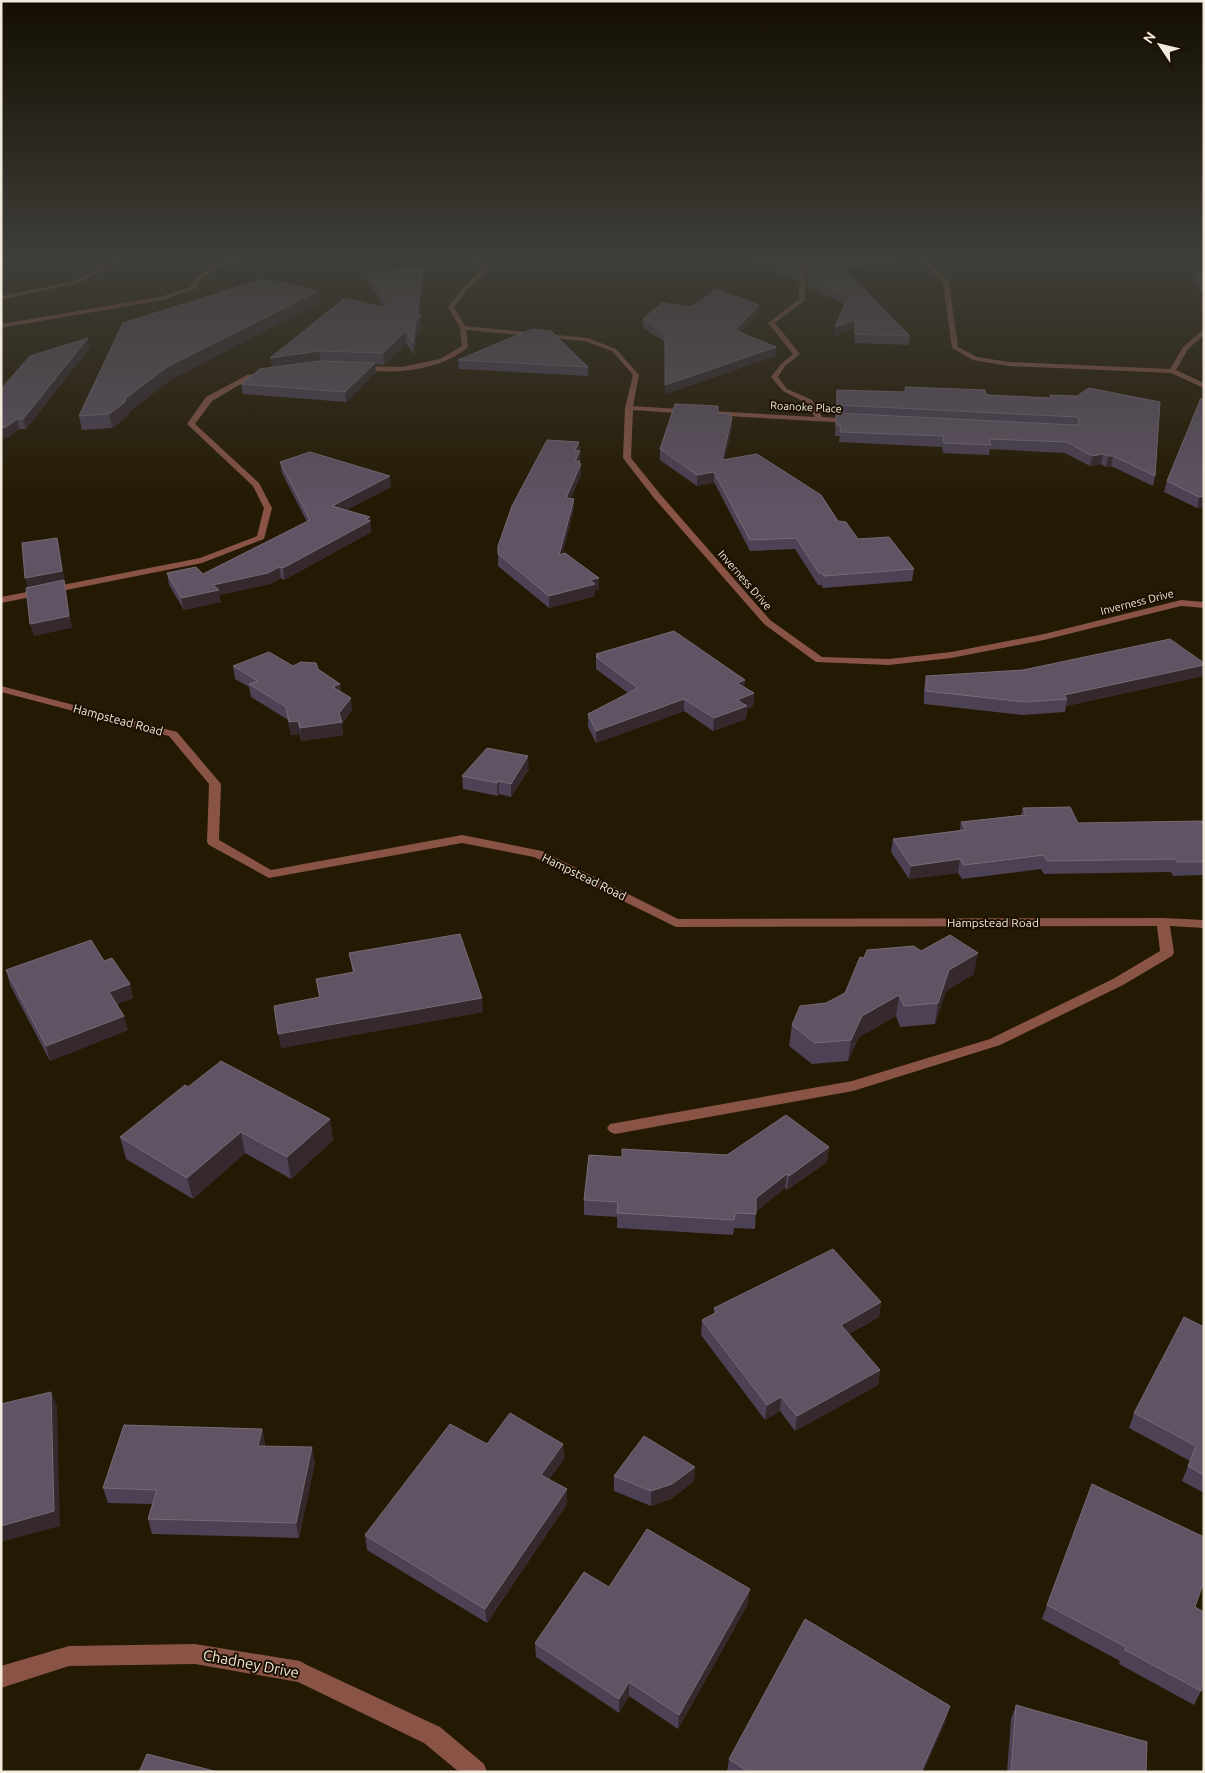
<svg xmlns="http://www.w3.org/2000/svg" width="1205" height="1773" font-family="Ubuntu,sans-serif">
<rect width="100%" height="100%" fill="#241902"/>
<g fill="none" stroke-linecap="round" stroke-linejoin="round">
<g fill="#895446" fill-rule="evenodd">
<path d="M119,259H126L78,283L1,300V296L74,281Z"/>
<path d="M235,259H243L217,268L202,278L194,289L163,300L1,328V324L160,297L190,287L198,276L213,266Z"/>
<path d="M468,259H475L489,269L467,290L454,307L465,326L588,338L616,349L639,375L633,406L693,410V414H690L633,410L631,458L660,494L770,620L822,657L889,659L951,652L1044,634L1181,600L1204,602V608L1181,606L1044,640L951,658L889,665L816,662L764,624L654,498L623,458L625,408L633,375L612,351L585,341L466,330L468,347C441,371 392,375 358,369L357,368L360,366L401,367L440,359L462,346L460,328L448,307L463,288L482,269Z"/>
<path d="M800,259H806L805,300L775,323L800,354L785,366L778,377L787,389L812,400L822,417L852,419L856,421L852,423L709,415V411H712L815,417L806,403L783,391L771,377L781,364L793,354L768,323L799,299Z"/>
<path d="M919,259H925L949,283L958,347L977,357L1009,362L1170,369L1183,347L1204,329V335L1188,349L1176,370L1204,383V388L1171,373L1009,366L973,360L952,348L943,283Z"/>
<path d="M268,372L271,374L270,375L251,378L212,401L195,424L259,483L272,508L264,539L202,563L1,603V597L200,558L257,536L264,508L253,486L187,424L206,397L247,375Z"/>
<path d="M1,686L177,732L221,784L219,840L271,870L462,835L542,851L678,919L1163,918L1204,920V928L1170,926L1174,953L1172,956L1123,985L1000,1045L853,1091L615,1134L610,1132L607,1128L610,1124L852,1081L990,1039L1113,979L1160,951L1157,926L676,927L534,857L462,843L269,878L209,845L207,842L209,784L169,736L1,692Z"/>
<path d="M195,1644L300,1661L307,1665L440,1727L484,1764L487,1772H459L424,1743L298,1682L195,1664L69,1666L1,1688V1666L69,1646Z"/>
</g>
</g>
<g fill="#4d4155">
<path d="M748,259H799L798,282Z"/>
<path d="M807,259H895L894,266L843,268L910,336L909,345L855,343L854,329L834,336L835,327L845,304L807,287Z"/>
<path d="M1204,270V295L1191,282L1193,274Z"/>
<path d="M367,272L424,279L419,315L422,327L417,333L414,355L406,343L384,365L375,364L376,372L346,402L243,394L241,384L384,307L368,283Z"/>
<path d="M318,291L319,303L170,380L129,412L128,416L112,428L82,430L79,416Z"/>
<path d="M759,305L758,314L740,332L776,356L665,394V342L643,328V319L691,307Z"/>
<path d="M90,347L26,429H19L8,437L1,389Z"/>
<path d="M458,360L588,367V376L459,369Z"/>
<path d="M905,387L986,394L989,395L1050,398V395L1155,476L1153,486L1111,466L1106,467L1101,464L1090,466L1065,453L990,449L989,455L943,453L942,447L839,442L840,436H835L836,415V400L837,390L904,392Z"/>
<path d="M1201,398L1204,507L1197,508L1164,492L1167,481Z"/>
<path d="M718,413L730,414V417L732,427L724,460L838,521L858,539L914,569L912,581L823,588L821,585H818L795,549L750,551L714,482L697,486L660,460V449Z"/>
<path d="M579,442L581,474L571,498L574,499V509L562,554L599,590H595V596L549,608L498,566V546Z"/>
<path d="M280,462L391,487L346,510L370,517L371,532L284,580L281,578L270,584L219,595L221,602L184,610L169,585L167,573L203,574L307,522L282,473Z"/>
<path d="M596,654L745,687L754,693L753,706L747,709L746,719L713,731L684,711L596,743L588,727V714L628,693L596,669Z"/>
<path d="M233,666H293L318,669L340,684L341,692L352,710L342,724L343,735L301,741L300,734L291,735L288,720L251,697L249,687L235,679Z"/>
<path d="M926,676H1203L1066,706L1065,712L1022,715L924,704V689Z"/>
<path d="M529,769L511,797L499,794L498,796L463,789L462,776Z"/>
<path d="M1023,808L1078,823L1204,824V875L1173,876L1171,872L1044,874L1041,869L962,879L958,873L909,879L891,852L893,839L960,830L961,822L1021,815Z"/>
<path d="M921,951L974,974L946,991L935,1024L900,1027L896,1016L859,1037L848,1061L812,1064L789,1046L792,1025L826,1003L845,993L864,958Z"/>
<path d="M349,953L483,1012L281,1048L319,997L316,979L353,973Z"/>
<path d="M104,961L130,984L133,998L117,1004L128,1030L50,1061L10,985L6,970Z"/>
<path d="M188,1087L330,1119L333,1140L291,1179L245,1153L193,1199L126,1159L120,1137Z"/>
<path d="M829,1147L827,1162L787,1190L785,1188L756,1211L755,1229L734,1228L733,1235L617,1228V1217L584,1215V1200L622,1157L727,1155Z"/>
<path d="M881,1302L879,1317L849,1334L880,1370L878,1385L795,1431L780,1411L765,1420L701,1335L702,1320L714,1314V1308Z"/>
<path d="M1204,1327V1493L1182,1481L1190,1461L1129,1428L1134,1413Z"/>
<path d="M262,1429L265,1444V1446L315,1462L299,1538L152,1534L148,1519L152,1504L108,1503L103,1488Z"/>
<path d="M487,1444H563L564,1459L549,1479L567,1504L487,1623L367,1550L365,1535Z"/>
<path d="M695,1467L694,1481L671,1499L651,1506L614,1491V1476Z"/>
<path d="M609,1587L748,1604L678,1729L629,1696L619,1713L536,1657L535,1643Z"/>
<path d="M1047,1605L1195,1607L1201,1691L1194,1705L1119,1664L1120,1661L1042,1619Z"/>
<path d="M1016,1705L1146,1772H1007L1011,1719Z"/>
<path d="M946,1720L923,1772H727L729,1759Z"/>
</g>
<g fill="#35292e">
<path d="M423,268L424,279L419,319L421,316L422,327L417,333L414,355L413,343Z"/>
<path d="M318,291L319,303L170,380L129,412L128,416L112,428L109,414L126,398L167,367Z"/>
<path d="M759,305L758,314L734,339L735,330Z"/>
<path d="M855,320L854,329L834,336L835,327Z"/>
<path d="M406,331V343L384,365L383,353Z"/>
<path d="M88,338L90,347L26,429L23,419Z"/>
<path d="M776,347V356L665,394V385Z"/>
<path d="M319,351L321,363L272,370L270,358Z"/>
<path d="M375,363L376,372L346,402L345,392Z"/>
<path d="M732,417V427L722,471V460Z"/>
<path d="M17,419L19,429L8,437L1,439V428Z"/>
<path d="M579,442V452L575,450Z"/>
<path d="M580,451V467L581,464V474L566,509V498L575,461Z"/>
<path d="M1103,454L1101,464L1090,466L1092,456Z"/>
<path d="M1108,456H1113L1111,466L1106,467Z"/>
<path d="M714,472V482L697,486V475Z"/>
<path d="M390,476L391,487L333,517L332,506Z"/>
<path d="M1204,496V507L1197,508L1199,497Z"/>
<path d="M574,499V509L559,566V555Z"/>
<path d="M370,517L371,532L284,580L283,568Z"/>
<path d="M57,538L60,549L65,583H64L72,628L34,636L30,624L28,590L25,578Z"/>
<path d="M279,567L281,578L270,584L219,595L221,602L184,610L181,598L213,585Z"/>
<path d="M599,578V590H595V596L549,608V596L590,580Z"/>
<path d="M1204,665V672L1203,676L1066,706L1067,699L1064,695Z"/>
<path d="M745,680L744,693L737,683Z"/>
<path d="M340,684L342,696L333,687Z"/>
<path d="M754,693L753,706L747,709L746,719L713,731L714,718L737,700Z"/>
<path d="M351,698L352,710L342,724L343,735L301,741L300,728L339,713Z"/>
<path d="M684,699V711L596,743V731Z"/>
<path d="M298,721L300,734L291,735L289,722Z"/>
<path d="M528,756L529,769L511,797V784Z"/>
<path d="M499,781V794L498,796L497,783Z"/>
<path d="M960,859L958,873L909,879L911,866Z"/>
<path d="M978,953L974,974L946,991L935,1024L938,1003L949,970Z"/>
<path d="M130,984L133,998L113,1006L109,992Z"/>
<path d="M899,995L896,1016L859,1037L848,1061L851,1040L862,1016Z"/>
<path d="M482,998L483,1012L281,1048L278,1034Z"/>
<path d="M124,1016L128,1030L50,1061L46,1046Z"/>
<path d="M330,1119L333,1140L291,1179L287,1157Z"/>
<path d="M241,1132L245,1153L193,1199L187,1178Z"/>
<path d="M829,1147L827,1162L787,1190L789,1176Z"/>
<path d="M787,1174L785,1188L755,1213L756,1198Z"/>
<path d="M881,1302L879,1317L838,1340L841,1325Z"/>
<path d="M880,1370L878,1385L795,1431L797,1416Z"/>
<path d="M51,1392L57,1406L60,1526L1,1542V1526Z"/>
<path d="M781,1397L780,1411L765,1420L767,1405Z"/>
<path d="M262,1429L265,1444L262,1461L258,1446Z"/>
<path d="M563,1444L564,1459L542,1490L541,1475Z"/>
<path d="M312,1447L315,1462L299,1538L296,1523Z"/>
<path d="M695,1467L694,1481L671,1499L651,1506V1491Z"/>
<path d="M567,1489V1504L487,1623L485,1609Z"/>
<path d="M750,1589L748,1604L678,1729L679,1715Z"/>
<path d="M629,1682V1696L619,1713V1699Z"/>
<path d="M950,1706L946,1720L923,1772H921Z"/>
</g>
<g fill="#5f5364" stroke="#766b76">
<path d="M766,259H799L798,274Z"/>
<path d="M808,259H864L835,260L910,336L855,334V320L835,327L848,297L808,278Z"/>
<path d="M423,268L417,315L421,316L416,321L413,343L406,331L383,353L319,351L270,358L345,298L391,309L367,272Z"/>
<path d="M1204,270V285L1193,274Z"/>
<path d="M260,280L274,281L318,291L167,367L126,398L125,402L109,414L79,416L123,323Z"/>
<path d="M716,289L759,305L735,330L776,347L665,385V333L643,319L662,303L691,307Z"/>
<path d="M532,329L551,331L588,367L458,360Z"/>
<path d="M88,338L23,419H17L6,427L1,428V389L30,356Z"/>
<path d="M320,361L375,363L345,392L241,384L260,369Z"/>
<path d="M905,387L985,390L986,394L989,395L1051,398L1050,395L1077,396L1089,388L1160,402L1155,476L1113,456H1108L1103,454L1092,456L1067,442L989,439L991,445L944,443L943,436L840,432L841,426L836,425V413L1074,425L1078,424L1079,419L1077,417L837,405V390L906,392Z"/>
<path d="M1201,398L1204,400V496L1199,497L1167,481Z"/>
<path d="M675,404L718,406V413L730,414L729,417H732L722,460L757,454L821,495L838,521L846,522L858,539L889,537L914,569L824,576L822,573H819L796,538L750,540L714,472L697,475L660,449Z"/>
<path d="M547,440L579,442L575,450L580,451L575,461H580L579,463L581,464L566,498L574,499L559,555L565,553L599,578L590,580L595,584L549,596L498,554V546L512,506Z"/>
<path d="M310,452L390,476L332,506L370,517L365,519L370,521L283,568L279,567L268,573L213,585L219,590L181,598L167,573L196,567L203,574L310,520L280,462Z"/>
<path d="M57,538L62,571L25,578L22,543Z"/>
<path d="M64,580L69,616L30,624L26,588Z"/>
<path d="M674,631L745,680L737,683L754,693L737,700L747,706L714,718L684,699L596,731L588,714L638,688L596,657L598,656L596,654Z"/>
<path d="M1170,639L1204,663V665L1064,695L1067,699L1025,702L926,691V676L1023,670Z"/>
<path d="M269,652L293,666L301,662L316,663L318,669L340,684L333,687L351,698L339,713L342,722L300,728L298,721L289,722L286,707L249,684L258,681L233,666Z"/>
<path d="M487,748L528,756L511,784L499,781L497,783L462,776Z"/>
<path d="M1070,807L1078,823L1202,821L1204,824V862H1177L1175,859L1047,861L1044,855L964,865L960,859L911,866L893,839L966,830L961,822L1026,815L1023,808Z"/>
<path d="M460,934L482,998L278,1034L274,1006L320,997L316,979L354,972L349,953Z"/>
<path d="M950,935L978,953L949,970L938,1003L904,1006L899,995L862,1016L851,1040L815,1043L792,1025L800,1006L826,1003L845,993L860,957L864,958L867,950L914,946L921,951Z"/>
<path d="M91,940L104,961L112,958L130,984L109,992L124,1016L46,1046L6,970Z"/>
<path d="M221,1061L330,1119L287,1157L241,1132L187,1178L120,1137L185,1085L188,1087Z"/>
<path d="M786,1115L829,1147L789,1176L787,1174L756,1198V1214L735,1213L734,1220L617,1213L618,1202L584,1200L589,1155L622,1157V1149L727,1155Z"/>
<path d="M833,1249L881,1302L841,1325L880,1370L797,1416L781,1397L767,1405L702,1320L717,1312L714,1308Z"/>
<path d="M1184,1317L1204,1327V1475L1188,1466L1196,1446L1134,1413Z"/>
<path d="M51,1392L54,1511L1,1526V1404Z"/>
<path d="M510,1413L563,1444L541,1475L567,1489L485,1609L365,1535L450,1424L487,1444Z"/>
<path d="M124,1425L262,1429L258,1446L312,1447L296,1523L148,1519L157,1490L103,1488Z"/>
<path d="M644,1436L695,1467L672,1484L651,1491L614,1476Z"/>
<path d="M1092,1484L1204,1537V1581L1195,1607L1204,1612V1680L1201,1691L1125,1650L1126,1647L1047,1605Z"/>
<path d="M647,1529L750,1589L679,1715L629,1682L619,1699L535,1643L584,1572L609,1587Z"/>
<path d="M805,1619L950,1706L921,1772H749L729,1759Z"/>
<path d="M1016,1705L1147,1742L1146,1772H1011Z"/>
<path d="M147,1754L218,1772H139Z"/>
</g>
<linearGradient id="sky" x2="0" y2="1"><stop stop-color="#140e01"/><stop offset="0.51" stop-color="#3f3e39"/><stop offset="1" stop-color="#3f3e39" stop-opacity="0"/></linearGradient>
<rect width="1205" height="507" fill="url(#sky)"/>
<g text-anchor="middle" stroke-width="4" stroke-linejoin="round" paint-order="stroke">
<g font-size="11" fill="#f2eadc" stroke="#1b1000">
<text transform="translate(806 407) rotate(3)" y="4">Roanoke Place</text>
<text transform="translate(745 580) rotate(49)" y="4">Inverness Drive</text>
<text transform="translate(1137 602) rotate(-14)" y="4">Inverness Drive</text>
</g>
<g font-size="12" fill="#f2eadc" stroke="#1b1000">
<text transform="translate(118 720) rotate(15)" y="4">Hampstead Road</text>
<text transform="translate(584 877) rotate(26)" y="4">Hampstead Road</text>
<text x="993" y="927">Hampstead Road</text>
</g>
<g font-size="15" fill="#f2eadc" stroke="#1b1000">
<text transform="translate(251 1664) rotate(11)" y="5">Chadney Drive</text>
</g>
</g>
<rect width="1205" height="1773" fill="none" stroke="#f2eadc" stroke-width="5"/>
<g transform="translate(1160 45) rotate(305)" stroke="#1b1000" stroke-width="4" paint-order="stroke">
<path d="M0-4L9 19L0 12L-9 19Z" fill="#f2eadc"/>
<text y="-8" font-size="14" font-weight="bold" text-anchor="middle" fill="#f2eadc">N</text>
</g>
</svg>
